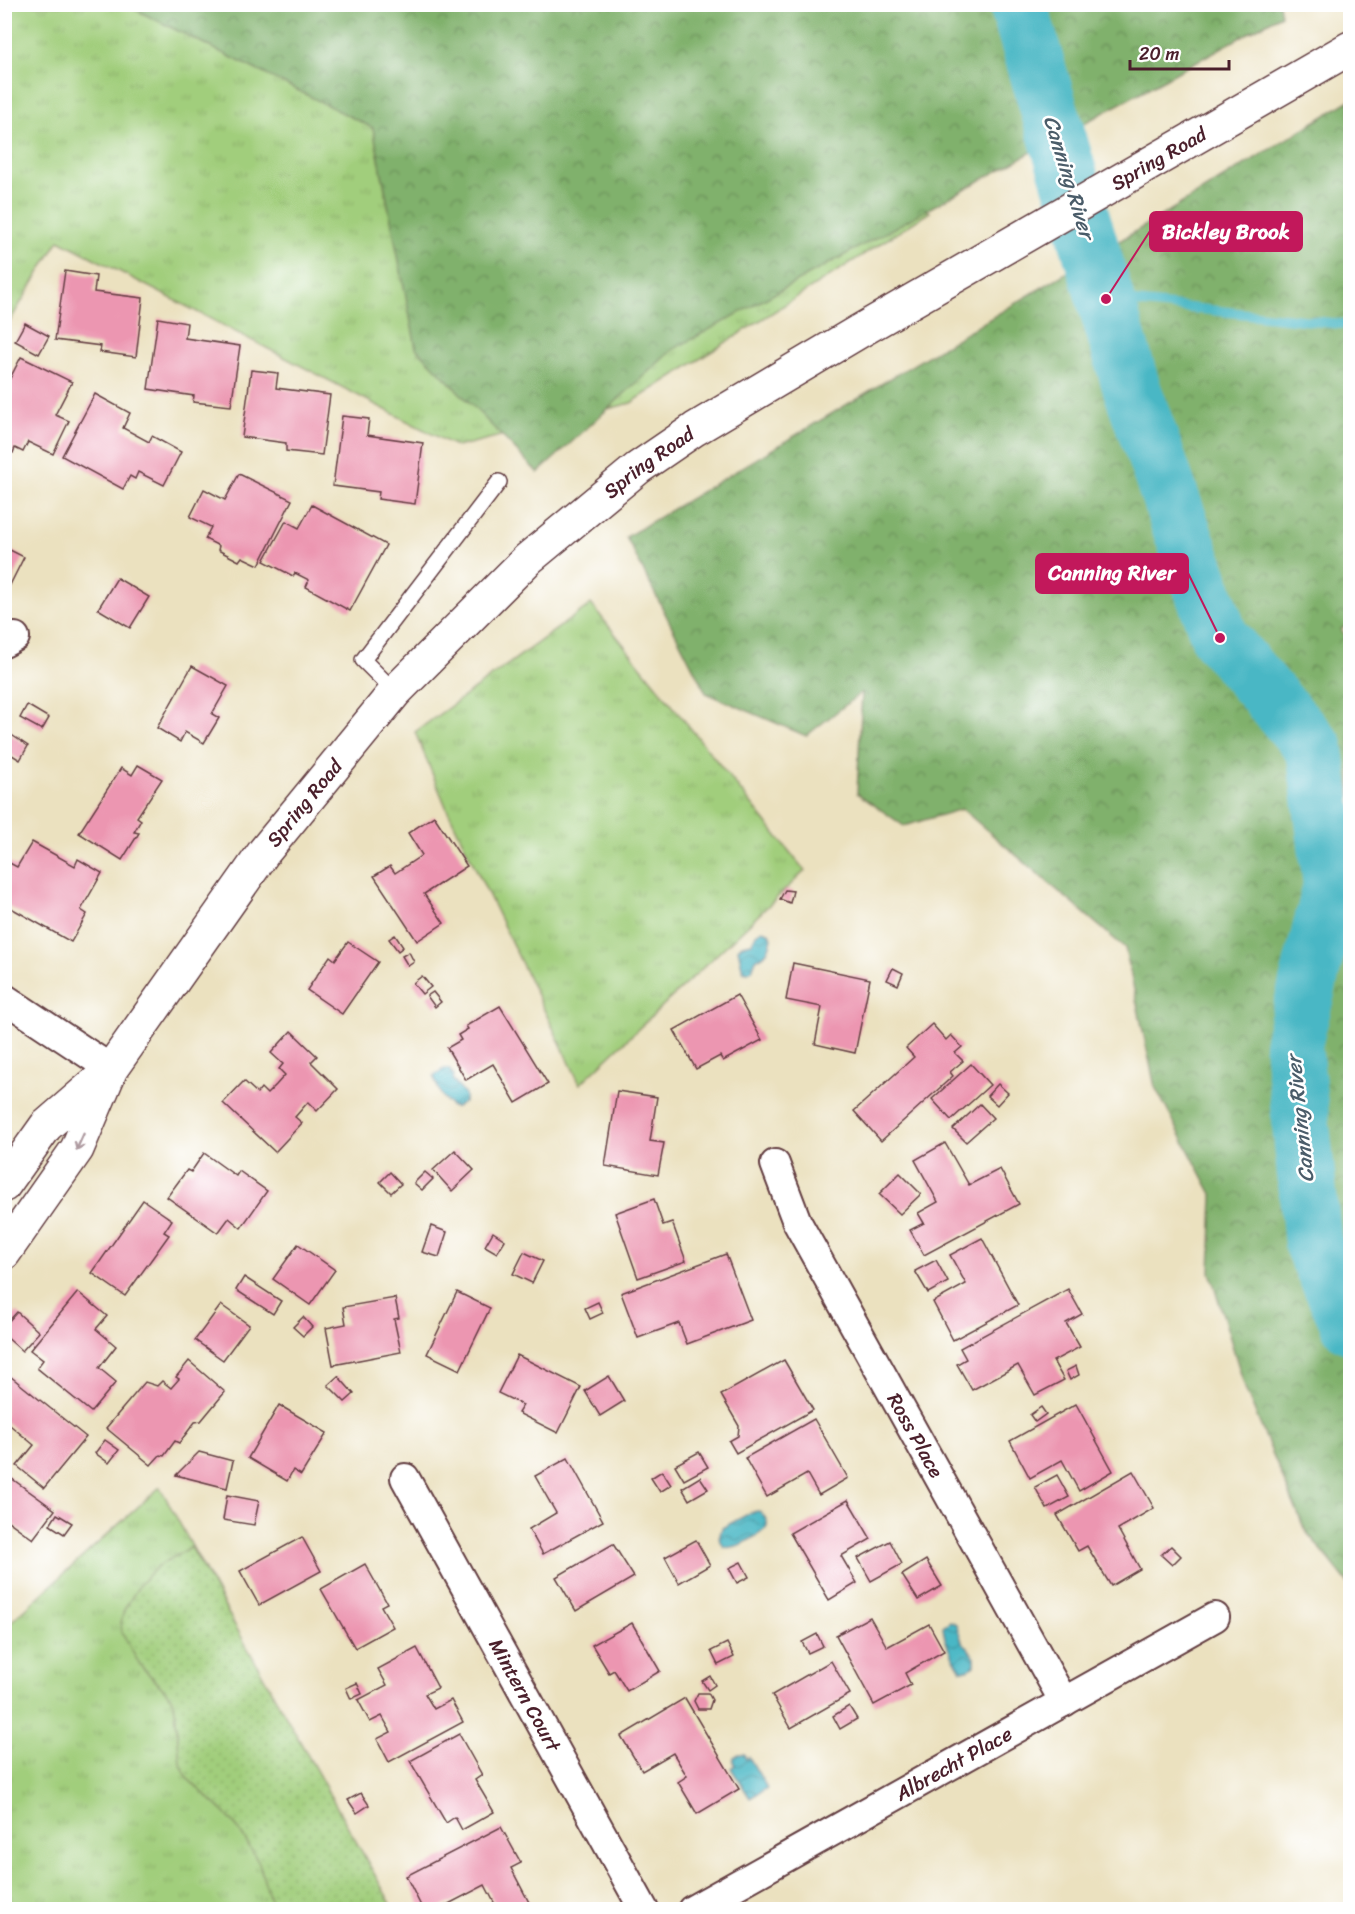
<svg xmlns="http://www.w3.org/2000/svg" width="1355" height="1914" font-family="Sriracha,sans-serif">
<defs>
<pattern id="grass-tufts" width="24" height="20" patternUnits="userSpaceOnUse" patternTransform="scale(1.5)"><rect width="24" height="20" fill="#a1ce7c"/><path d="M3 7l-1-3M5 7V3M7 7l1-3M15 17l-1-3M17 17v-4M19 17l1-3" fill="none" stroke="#8cb06b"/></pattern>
<pattern id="forest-crowns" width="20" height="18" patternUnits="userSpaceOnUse" patternTransform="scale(1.5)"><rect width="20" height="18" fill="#80b16c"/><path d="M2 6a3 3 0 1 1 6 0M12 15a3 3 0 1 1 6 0" fill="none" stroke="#6b8f59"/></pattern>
<pattern id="garden-dots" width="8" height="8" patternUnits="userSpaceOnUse" patternTransform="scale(1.5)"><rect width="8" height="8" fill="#a1ce7c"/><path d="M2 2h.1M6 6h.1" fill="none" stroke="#8cb06b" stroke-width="1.8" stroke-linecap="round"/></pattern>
<pattern id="water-waves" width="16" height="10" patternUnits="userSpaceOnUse" patternTransform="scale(1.5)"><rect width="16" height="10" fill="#4ab7c5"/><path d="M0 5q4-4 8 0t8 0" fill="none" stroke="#4094a0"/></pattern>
</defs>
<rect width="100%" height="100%" fill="#fff"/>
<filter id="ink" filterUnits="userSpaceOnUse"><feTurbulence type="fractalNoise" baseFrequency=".0167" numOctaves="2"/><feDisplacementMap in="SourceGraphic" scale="12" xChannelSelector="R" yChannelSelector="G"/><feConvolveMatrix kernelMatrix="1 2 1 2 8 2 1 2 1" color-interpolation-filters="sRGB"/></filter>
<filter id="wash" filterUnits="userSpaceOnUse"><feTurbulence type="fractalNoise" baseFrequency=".008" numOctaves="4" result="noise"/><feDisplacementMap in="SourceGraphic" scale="24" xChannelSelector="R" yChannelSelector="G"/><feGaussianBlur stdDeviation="1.35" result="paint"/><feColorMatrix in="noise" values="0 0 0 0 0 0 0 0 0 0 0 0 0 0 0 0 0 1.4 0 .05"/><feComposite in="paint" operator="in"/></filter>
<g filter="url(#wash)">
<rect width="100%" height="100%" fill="#ebe1bf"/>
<g fill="url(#grass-tufts)" stroke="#767654" stroke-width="1.5">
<path d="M5,5H628L930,212L631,403L457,447L59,240L5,329Z"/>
<path d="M591,604L805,871L580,1084L447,809L415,732Z"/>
<path d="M160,1487L388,1909H5L4,1628Z"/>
</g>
<g fill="url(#forest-crowns)" stroke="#65684c" stroke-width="1.5">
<path d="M1279,4L1281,15L672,350L538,473L416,348L373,128L126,5Z"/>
<path d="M1350,100V624L1341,629L1350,644V1586L1305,1530L1246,1391L1210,1272L1213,1196L1155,1087L1125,948L962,809L904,826L857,793L862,692L806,736L706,693L626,537L1166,213Z"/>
</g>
<path fill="url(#garden-dots)" stroke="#767654" stroke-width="1.5" d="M191,1547L394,1909H273L259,1863L240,1831L225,1813L188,1779L180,1762L175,1709L171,1697L140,1665L122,1633L121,1623L124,1610L140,1584L158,1566Z"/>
<g fill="url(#water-waves)" stroke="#4a6b78" stroke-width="1.5">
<path d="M762,930L768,932L772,938C769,949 767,956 756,959L752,970L748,972L743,971L738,949L742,945L752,943L756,934Z"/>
<path d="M444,1069H449L454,1076L453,1080L465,1095V1101L456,1107H452C442,1099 437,1088 434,1076Z"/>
<path d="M759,1511C775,1525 765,1531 751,1539C741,1544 734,1549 724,1547L719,1538L722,1528L752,1512Z"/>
<path d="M950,1621L956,1624L962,1641L975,1657V1665L967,1670H961C952,1656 944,1642 943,1626Z"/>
<path d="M739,1754H744L746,1759L749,1757L767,1788L750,1798L731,1768L735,1765L733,1762L734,1757Z"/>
</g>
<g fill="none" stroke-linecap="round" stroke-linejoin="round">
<path stroke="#4ab7c5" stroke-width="10" d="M1106,299L1350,325"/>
<path stroke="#4ab7c5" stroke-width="58" d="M1018,4L1132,389L1220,638L1315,749L1332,885L1293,1045L1313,1244L1350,1325"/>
</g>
<g id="blocks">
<g fill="#ec96b1">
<path d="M65,271L96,276L94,292L143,298L136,357L100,352L101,346L55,340Z"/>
<path d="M158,318L187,323L185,338L240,346L231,406L193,402L194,396L148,389Z"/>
<path d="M25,323L49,336L39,354L15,341Z"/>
<path d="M21,357L72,382L55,415L69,421L53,454L28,442L23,452L15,448L13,453L4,449V390Z"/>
<path d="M251,370L278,373L276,388L330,395L322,455L286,451V443L242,437Z"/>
<path d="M95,394L130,413L123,428L149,442L152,436L181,452L164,485L138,472L135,479L130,476L123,489L62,456Z"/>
<path d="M342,416L369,419L367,435L423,443L415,504L378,499L379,492L333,486Z"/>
<path d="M239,474L292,500L259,565L242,557L239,561L218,550L219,546L205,539L211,527L190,517L204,489L225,500Z"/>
<path d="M312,505L386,545L350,611L306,587L309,580L295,573L293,576L264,561L286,521L299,528Z"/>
<path d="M4,547L24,557L4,597Z"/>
<path d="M117,578L149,597L130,628L98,609Z"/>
<path d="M192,666L228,686L212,714L219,718L204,743L185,732L180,742L157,728Z"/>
<path d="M27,705L49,718L42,730L20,718Z"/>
<path d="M7,732L28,746L20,760L4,750V736Z"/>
<path d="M138,765L162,779L137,817L141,820L134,832L139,833L122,860L79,833L121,768L132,775Z"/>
<path d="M434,816L467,866L424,894L444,923L417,941L374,876L390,866L395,873L422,855L408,833Z"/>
<path d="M32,842L75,866L78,859L102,873L81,910L87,914L71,942L4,904V860L17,867Z"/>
<path d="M785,890L793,891L790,903L780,899Z"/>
<path d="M395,935L403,947L398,951L389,939Z"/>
<path d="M348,942L378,962L342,1014L307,990L330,956L335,960Z"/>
<path d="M409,952L414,962L408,966L402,956Z"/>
<path d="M793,963L870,979L855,1053L815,1044L822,1007L786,1000Z"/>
<path d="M893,968L903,973L898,985L887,980Z"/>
<path d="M422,976L431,987L422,994L413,983Z"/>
<path d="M433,992L441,1002L435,1007L427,996Z"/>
<path d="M737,995L762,1040L723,1061L720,1056L696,1069L674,1030Z"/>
<path d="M500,1006L548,1084L516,1103L493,1064L466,1080L447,1048L461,1040L458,1035L468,1029L466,1026Z"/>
<path d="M932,1024L946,1040L951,1035L962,1047L955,1053L963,1061L950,1072L953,1076L881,1141L854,1111L914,1057L906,1048Z"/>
<path d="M291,1031L317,1056L311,1062L338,1089L317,1111L308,1102L295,1117L302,1123L275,1152L223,1103L244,1081L257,1093L261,1088L267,1094L276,1085L285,1075L279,1069L283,1064L271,1053Z"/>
<path d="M971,1064L990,1085L951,1120L932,1099Z"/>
<path d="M998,1084L1008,1093L997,1105L987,1096Z"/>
<path d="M617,1091L657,1097L650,1141L664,1143L658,1175L605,1166Z"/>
<path d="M980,1104L993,1118L966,1142L953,1129Z"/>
<path d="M945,1143L969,1185L1000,1169L1019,1204L924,1255L910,1230L924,1223L918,1213L938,1202L915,1160Z"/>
<path d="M455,1150L474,1170L452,1191L433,1170Z"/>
<path d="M204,1153L236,1176L239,1171L267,1191L241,1228L229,1218L218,1233L167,1197L187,1170L191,1172Z"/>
<path d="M390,1172L401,1184L391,1193L380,1182Z"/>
<path d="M425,1172L433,1179L422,1190L414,1183Z"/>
<path d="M900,1173L921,1194L900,1214L879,1194Z"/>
<path d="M654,1199L663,1225L672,1222L686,1261L638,1278L615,1213Z"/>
<path d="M143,1200L172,1220L164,1232L169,1235L125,1296L92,1273Z"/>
<path d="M431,1226L447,1232L439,1257L422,1252Z"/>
<path d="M493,1232L505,1240L497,1253L485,1246Z"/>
<path d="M982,1238L1018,1305L953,1340L933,1302L966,1284L950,1255Z"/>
<path d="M298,1244L335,1270L310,1305L273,1279Z"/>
<path d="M524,1252L543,1261L532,1283L513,1274Z"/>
<path d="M726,1254L751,1320L687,1344L679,1323L638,1338L621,1293Z"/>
<path d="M936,1260L948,1282L928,1293L915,1271Z"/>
<path d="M244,1277L281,1301L273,1314L236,1290Z"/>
<path d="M1068,1289L1082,1314L1066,1323L1080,1347L1053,1361L1064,1380L1035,1395L1018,1365L972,1390L957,1364L966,1359L960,1348Z"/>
<path d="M78,1292L107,1316L96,1329L116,1346L99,1368L116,1382L91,1412L37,1368L43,1360L30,1350Z"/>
<path d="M457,1292L490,1308L460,1370L427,1354Z"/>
<path d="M395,1298L399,1318L394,1319L401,1352L333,1365L326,1328L346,1324L343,1307Z"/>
<path d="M598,1302L603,1313L590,1319L585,1308Z"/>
<path d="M221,1305L249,1325L223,1360L195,1340Z"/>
<path d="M17,1312L39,1332L22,1351L4,1335V1326Z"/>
<path d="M303,1317L312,1327L303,1336L293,1327Z"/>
<path d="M517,1355L581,1387L558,1433L518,1413L523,1405L498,1393Z"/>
<path d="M784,1360L813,1410L736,1453L729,1441L738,1436L739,1426L721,1395Z"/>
<path d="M189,1361L225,1392L201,1421L195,1422L179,1443L175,1441L164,1456L160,1455L151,1465L106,1428L145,1382L157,1386L162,1381L171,1388L179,1379L176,1377Z"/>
<path d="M1076,1366L1079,1375L1070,1380L1066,1371Z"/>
<path d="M10,1376L86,1437L44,1488L17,1466L34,1445L5,1421V1382Z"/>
<path d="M338,1376L354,1394L345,1402L328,1385Z"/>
<path d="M609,1376L624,1401L600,1416L585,1391Z"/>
<path d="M1076,1404L1113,1471L1079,1491L1062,1460L1030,1478L1010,1441Z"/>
<path d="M279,1405L327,1433L301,1475L293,1470L287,1481L248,1458Z"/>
<path d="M1041,1407L1046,1414L1035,1422L1030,1415Z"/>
<path d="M814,1419L848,1478L819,1495L807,1474L767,1497L745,1458Z"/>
<path d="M105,1440L119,1450L109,1463L95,1453Z"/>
<path d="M199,1452L233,1461L227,1488L176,1475Z"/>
<path d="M699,1452L708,1467L684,1480L675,1465Z"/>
<path d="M568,1458L603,1521L543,1554L529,1529L556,1513L535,1476Z"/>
<path d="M662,1471L671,1485L660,1492L651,1478Z"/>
<path d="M1133,1471L1154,1508L1118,1529L1140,1569L1111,1586L1087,1546L1078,1551L1057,1515Z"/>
<path d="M4,1473L55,1510L33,1539L4,1518Z"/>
<path d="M1057,1475L1069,1497L1047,1509L1035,1487Z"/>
<path d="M700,1477L708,1489L689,1500L682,1488Z"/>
<path d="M227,1495L259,1501L254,1525L223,1520Z"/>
<path d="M848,1500L871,1539L841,1556L857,1583L829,1600L790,1533Z"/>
<path d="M57,1514L72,1523L64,1534L50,1525Z"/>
<path d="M302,1537L321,1571L259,1605L240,1571Z"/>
<path d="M696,1540L710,1565L679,1583L665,1557Z"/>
<path d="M890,1541L902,1564L871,1581L858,1558Z"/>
<path d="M613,1544L634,1577L576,1611L556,1577Z"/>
<path d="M1171,1546L1181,1556L1172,1565L1161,1555Z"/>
<path d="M926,1560L942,1586L918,1600L902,1575Z"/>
<path d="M741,1562L749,1577L737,1583L729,1568Z"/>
<path d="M365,1564L387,1603L381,1606L393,1627L355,1648L321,1589Z"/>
<path d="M870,1617L887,1647L929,1624L944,1651L905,1673L911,1685L874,1705L836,1635Z"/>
<path d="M632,1623L660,1671L627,1691L614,1670L609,1673L592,1645Z"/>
<path d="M817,1634L823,1646L808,1653L802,1642Z"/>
<path d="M727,1643L734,1657L718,1665L711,1651Z"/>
<path d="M417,1648L438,1688L425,1694L434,1709L451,1700L463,1722L389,1762L377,1739L391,1732L382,1716L370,1722L358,1700L387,1685L378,1669Z"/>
<path d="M831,1661L850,1694L791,1728L772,1695Z"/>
<path d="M710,1676L715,1685L708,1690L702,1681Z"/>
<path d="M357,1683L362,1694L351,1699L346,1688Z"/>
<path d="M698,1693H708L712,1700L709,1709H698L694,1701Z"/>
<path d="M685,1698L739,1789L697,1814L678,1782L687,1776L673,1753L642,1771L621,1736Z"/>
<path d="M849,1706L857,1719L840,1729L833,1716Z"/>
<path d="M459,1734L482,1775L475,1780L494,1812L462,1830L455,1817L446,1823L410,1761Z"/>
<path d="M361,1793L369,1805L357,1813L348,1800Z"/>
<path d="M501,1827L521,1863L511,1868L533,1910H498L485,1885L437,1910H423L406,1876Z"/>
</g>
</g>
</g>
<g filter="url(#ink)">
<use href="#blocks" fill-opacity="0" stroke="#623c41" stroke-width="1.5"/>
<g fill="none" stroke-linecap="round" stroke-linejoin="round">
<g stroke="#623c41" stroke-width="18">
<path id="service" d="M395,692L363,660L499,482"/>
</g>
<g stroke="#623c41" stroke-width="32">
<g id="minor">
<path d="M4,643L15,637"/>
<path d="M4,998L111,1069"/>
<path id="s1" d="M775,1164L797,1222L1064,1702"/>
<path id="s2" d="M405,1478L644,1910"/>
<path id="s3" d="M692,1910L1215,1617"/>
</g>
</g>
<g stroke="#623c41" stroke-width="36">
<g id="primary">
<path d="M4,1185L46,1126L106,1074"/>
<path id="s4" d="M4,1253L77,1149L111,1069L264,852L395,692L528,559L638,468L695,429L858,332L1350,48"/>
</g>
</g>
<use href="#service" stroke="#fff" stroke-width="15"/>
<use href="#minor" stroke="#fff" stroke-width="28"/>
<use href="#primary" stroke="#fff" stroke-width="33"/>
</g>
<defs><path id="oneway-shaft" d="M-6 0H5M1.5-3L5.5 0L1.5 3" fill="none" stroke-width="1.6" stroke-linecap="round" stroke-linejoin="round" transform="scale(1.5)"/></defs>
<use stroke="#ae9aa0" href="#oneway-shaft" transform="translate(80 1142) rotate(114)"/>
</g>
<g text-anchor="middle" stroke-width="5" stroke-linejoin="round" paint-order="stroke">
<g font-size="20" fill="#4a1f2b" stroke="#fff">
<text dy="7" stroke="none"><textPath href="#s4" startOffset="1623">Spring Road</textPath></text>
<text dy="7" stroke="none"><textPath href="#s4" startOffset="1029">Spring Road</textPath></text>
<text dy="7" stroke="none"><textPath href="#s4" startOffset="543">Spring Road</textPath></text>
<text dy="7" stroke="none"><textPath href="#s1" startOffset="306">Ross Place</textPath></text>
<text dy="7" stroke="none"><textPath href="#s2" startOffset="248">Mintern Court</textPath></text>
<text dy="7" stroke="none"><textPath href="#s3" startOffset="300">Albrecht Place</textPath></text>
</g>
<g font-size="21" font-style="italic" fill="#4a5c69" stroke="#fff">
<text transform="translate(1069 177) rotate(73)" y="7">Canning River</text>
<text transform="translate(1300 1119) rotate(-96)" y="7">Canning River</text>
</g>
</g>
<path fill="none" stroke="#c2185b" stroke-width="2" d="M1106 299L1150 231M1220 638L1188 573"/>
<g fill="#c2185b" stroke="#fff" stroke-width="2">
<circle cx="1106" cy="299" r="6"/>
<circle cx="1220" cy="638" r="6"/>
</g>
<g fill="#c2185b" stroke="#c2185b" stroke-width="2">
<rect x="1150" y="212" width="152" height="39" rx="6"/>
<rect x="1036" y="554" width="152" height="39" rx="6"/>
</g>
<g font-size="21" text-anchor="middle" font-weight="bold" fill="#fff">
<text x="1226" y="239">Bickley Brook</text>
<text x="1112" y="580">Canning River</text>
</g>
<rect width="1355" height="1914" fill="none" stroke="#fff" stroke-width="24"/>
<path d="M1130 60v9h99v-9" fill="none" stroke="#4a1f2b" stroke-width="3"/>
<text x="1139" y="60" font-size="18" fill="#4a1f2b" stroke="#ffffff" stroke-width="4.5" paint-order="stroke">20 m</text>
</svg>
